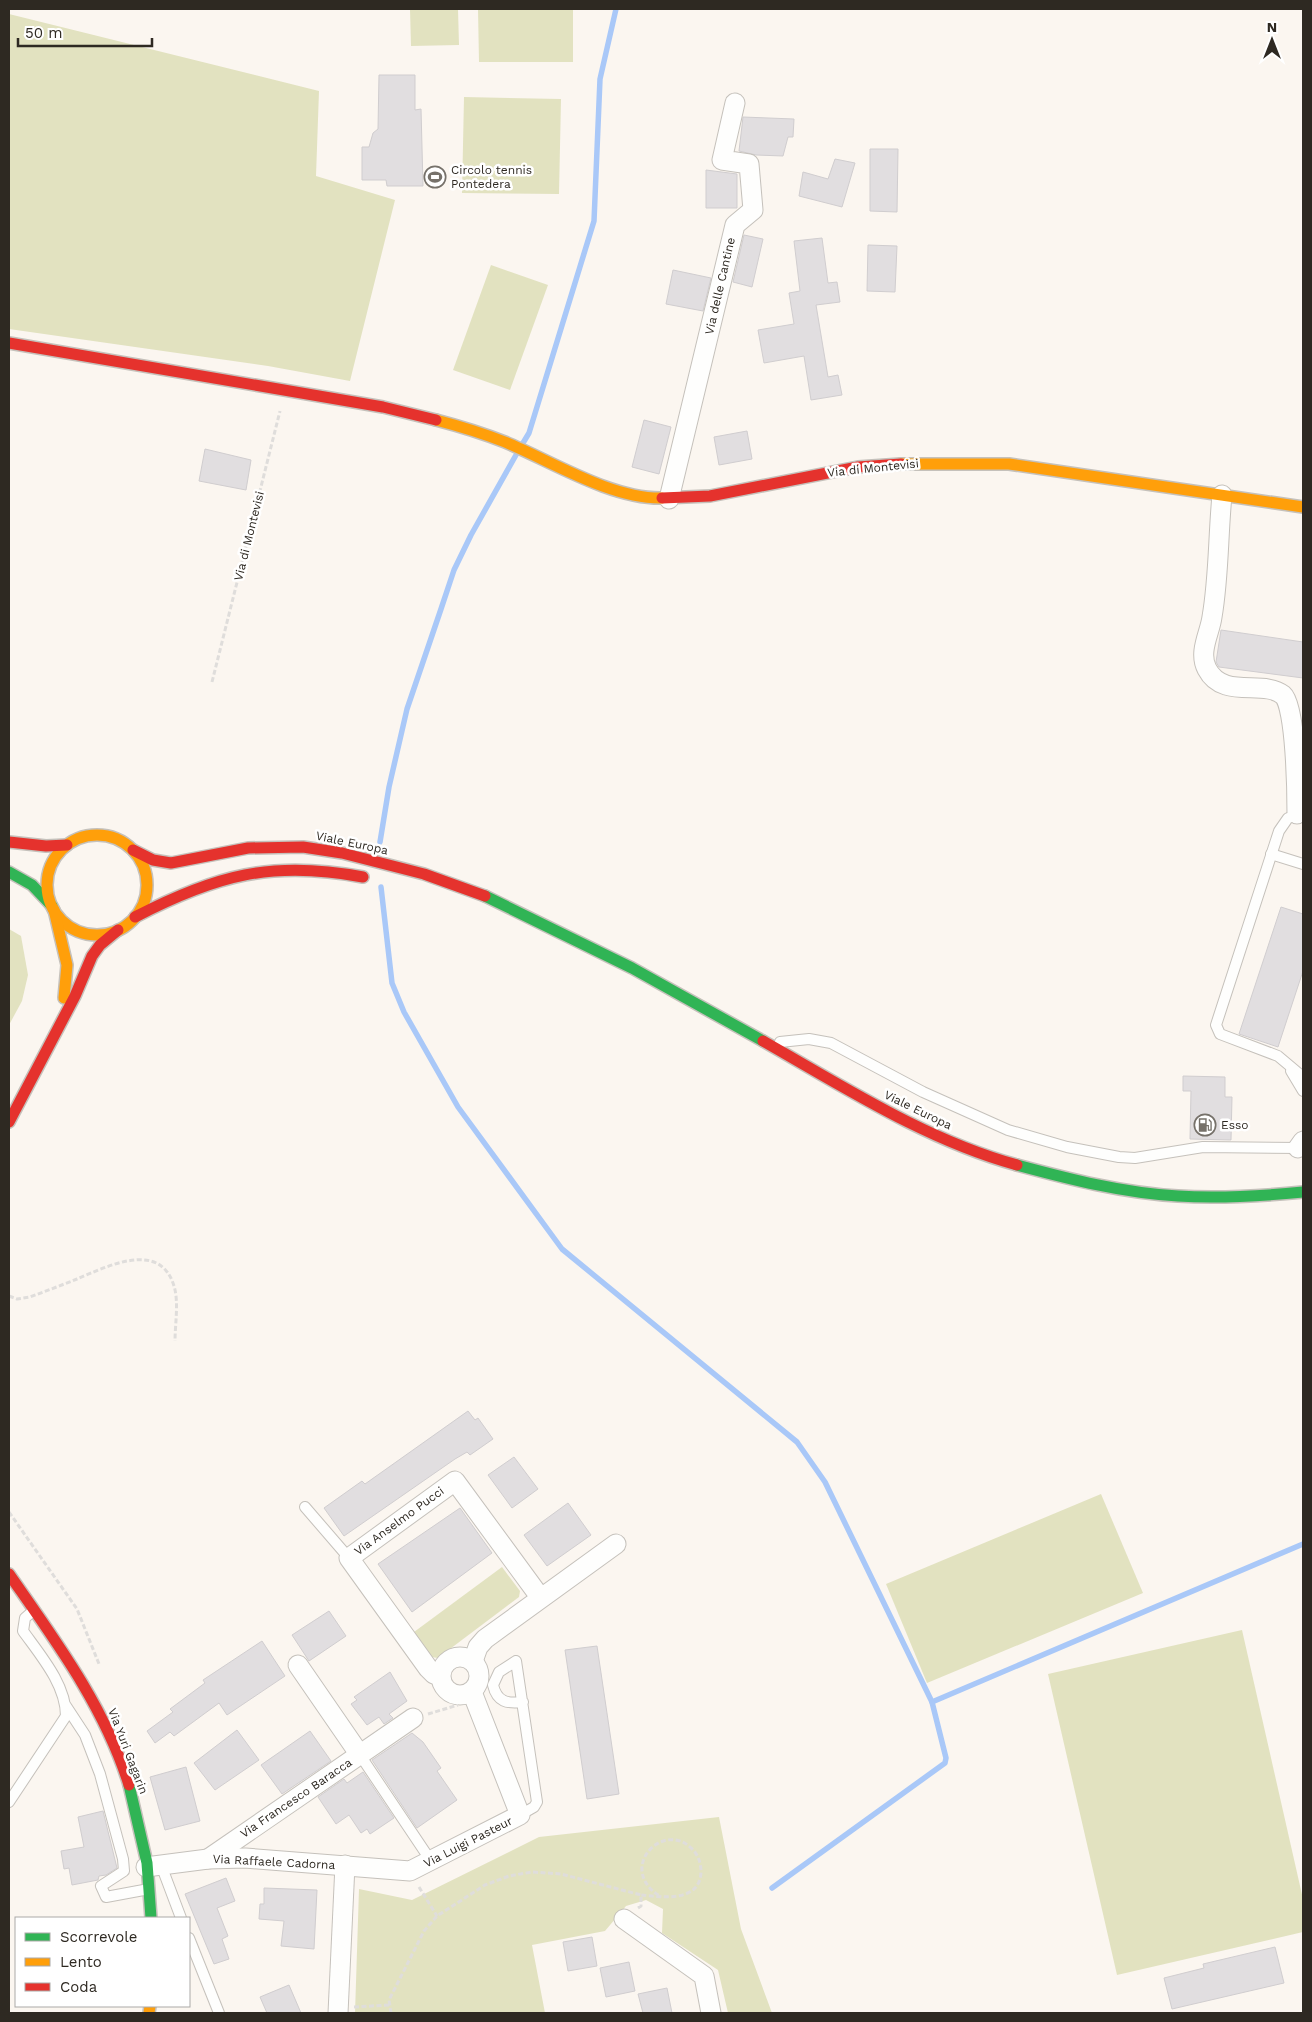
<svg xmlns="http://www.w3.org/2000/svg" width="1312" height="2022" font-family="'Work Sans',sans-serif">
<rect width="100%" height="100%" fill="#fbf6f0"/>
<g fill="#e2e2c0">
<path d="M410,9H458L459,45L411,46Z"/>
<path d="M478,9H573V62H479Z"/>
<path d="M9,14L319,91L316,176L395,200L350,381L268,366L9,329Z"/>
<path d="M464,97L561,99L559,194L462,193Z"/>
<path d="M491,265L548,285L510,390L453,370Z"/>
<path d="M9,929L21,936L28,975L22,1001L9,1025Z"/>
<path d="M1101,1494L1143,1593L927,1683L886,1584Z"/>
<path d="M502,1567L520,1591L519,1597L438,1658L431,1657L414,1632Z"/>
<path d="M1242,1630L1303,1899V1932L1117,1975L1048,1674Z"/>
<path d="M719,1817L741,1929L772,2013H728L718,1970L662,1933L663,1909L646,1900L626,1906L605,1931L532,1945L545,2013H355L359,1889L412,1900L539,1837Z"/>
</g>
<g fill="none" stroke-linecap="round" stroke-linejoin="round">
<g stroke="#a9c8f8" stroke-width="5.5">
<path d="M523,443L529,433L594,221L600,79L616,9"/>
<path d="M380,842L389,787L407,709L441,609L454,570L471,535L516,455"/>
<path d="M381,887L392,983L404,1012L458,1107L562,1249L797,1442L825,1482L932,1702L1303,1544"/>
<path d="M772,1888L945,1763L946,1758L932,1702"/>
</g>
</g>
<g fill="#e1dee0" stroke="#d0cdcf">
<path d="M379,75H415V110L421,109L423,186H387L386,180H362V147H369L373,133L378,129Z"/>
<path d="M743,117L794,119L793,137H788L783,156L756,155L739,151Z"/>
<path d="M870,149H898L897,212L870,211Z"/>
<path d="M835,159L855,163L842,207L799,196L803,172L828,179Z"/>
<path d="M706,170L737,174V208H706Z"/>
<path d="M744,235L763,239L752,287L733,282Z"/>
<path d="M822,238L828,283L837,282L840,302L816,305L828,377L838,375L842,395L811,400L804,356L764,363L758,330L794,324L789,293L800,291L794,241Z"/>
<path d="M868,245L897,246L895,292L867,291Z"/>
<path d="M673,270L711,278L703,311L666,304Z"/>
<path d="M644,420L671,427L659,474L632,467Z"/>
<path d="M747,431L752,459L719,465L714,437Z"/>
<path d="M205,449L251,460L246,490L199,481Z"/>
<path d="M1221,630L1303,642V678L1219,667L1216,662Z"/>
<path d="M1281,907L1303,914V971L1278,1047L1239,1034Z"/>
<path d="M1183,1076L1225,1077V1097H1232L1231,1140L1190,1139L1191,1091H1183Z"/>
<path d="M468,1411L475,1420L478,1418L493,1439L470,1455L467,1452L455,1459L344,1536L324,1508L362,1481L365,1484Z"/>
<path d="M514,1457L538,1489L512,1508L488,1475Z"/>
<path d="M568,1503L591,1535L547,1566L524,1535Z"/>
<path d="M460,1508L492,1553L412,1612L378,1564Z"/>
<path d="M329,1611L346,1636L309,1661L292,1635Z"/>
<path d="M262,1641L285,1676L227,1715L219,1703L174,1736L170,1732L155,1743L147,1731L173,1712L170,1709L205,1683L203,1680Z"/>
<path d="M597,1646L619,1794L587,1799L565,1650Z"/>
<path d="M390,1672L407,1701L389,1714L393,1718L384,1724L379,1717L367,1725L351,1704L357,1700L354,1697Z"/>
<path d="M237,1730L259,1760L215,1790L194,1763Z"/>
<path d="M310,1731L331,1761L282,1794L261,1765Z"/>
<path d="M412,1733L423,1742L441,1768L437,1771L457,1800L417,1828L372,1760Z"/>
<path d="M186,1767L200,1821L165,1830L150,1777Z"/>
<path d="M363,1772L394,1818L370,1834L367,1829L361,1833L349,1815L336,1824L318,1797L344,1779L347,1783Z"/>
<path d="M103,1811L117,1868L106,1875L99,1876L98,1880L72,1885L69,1868L64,1869L61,1851L84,1847L78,1817Z"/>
<path d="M226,1878L235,1901L217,1908L228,1936L222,1939L229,1959L214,1964L185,1894Z"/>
<path d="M264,1888L317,1890L314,1949L281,1946L284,1921L259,1919L260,1904H264Z"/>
<path d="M592,1937L597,1966L568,1971L563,1942Z"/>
<path d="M1275,1947L1284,1983L1172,2009L1164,1978L1204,1968L1203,1964Z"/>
<path d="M629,1962L635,1991L606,1997L600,1968Z"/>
<path d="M289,1985L301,2013H267L260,1997Z"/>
<path d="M667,1988L672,2013H643L638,1994Z"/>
</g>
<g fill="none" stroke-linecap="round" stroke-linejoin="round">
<g stroke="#c5c1bb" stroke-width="12">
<g id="lane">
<path d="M1300,815L1288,818L1279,831L1216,1025L1220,1034L1278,1056L1303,1077"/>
<path d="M1271,854L1303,864"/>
<path d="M780,1042L809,1039L831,1043L923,1092L1008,1130L1067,1147L1119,1157L1135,1158L1203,1147L1302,1148"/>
<path d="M1291,1071L1303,1091"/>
<path d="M305,1507L349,1558"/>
<path d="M66,1706L85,1735L100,1774L123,1859L124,1871L101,1886L106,1897L149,1889"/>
<path d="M360,1755L431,1861"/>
<path d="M9,1802L66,1716C66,1685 41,1656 23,1631L25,1618L33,1611"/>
<path d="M520,1815L534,1807L537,1802L516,1661L499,1672L493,1685C497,1702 507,1704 523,1702"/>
<path d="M161,1865L181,1918"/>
<path d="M189,1938L219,2013"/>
</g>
</g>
<g stroke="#c5c1bb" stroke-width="21">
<g id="street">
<path d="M1222,495C1218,536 1219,577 1212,617C1210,633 1198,652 1207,669C1223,700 1263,679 1283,695C1296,706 1297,795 1297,814"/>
<path d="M669,499L735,225L753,210L749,164L722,160L735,103"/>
<path d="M1298,1148L1303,1141"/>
<circle cx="460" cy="1676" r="19"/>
<path d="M473,1661L478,1647L485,1639L616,1544"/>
<path d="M298,1665L360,1755"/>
<path d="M440,1676L434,1674L428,1668L349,1558L455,1481L540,1597"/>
<path d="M208,1859L413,1718"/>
<path d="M146,1867L208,1859L245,1858L410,1871L520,1815L472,1692"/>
<path d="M624,1919L704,1976L711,2013"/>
<path d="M338,2013L345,1865"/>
</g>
</g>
<g stroke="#c5c1bb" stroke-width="14">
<g id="fast">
<path d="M9,872L32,885L52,906"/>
<path d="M485,896L632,968L763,1041"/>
<path d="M1017,1165C1069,1179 1123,1193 1178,1196C1219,1199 1262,1196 1303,1192"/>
<path d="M129,1785L147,1863L151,1918"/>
</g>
</g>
<g stroke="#c5c1bb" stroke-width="14">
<g id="slow">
<path d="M436,420C459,426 482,433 505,442C551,461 611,499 662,498"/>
<path d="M901,464H1009L1303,507"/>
<circle cx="97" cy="885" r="50"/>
<path d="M54,910L67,965L64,998"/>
<path d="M149,2013L150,2006"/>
</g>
</g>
<g stroke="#c5c1bb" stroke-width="14">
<g id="jam">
<path d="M9,343L383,407L436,420"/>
<path d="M662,498L710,496L858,467L901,464"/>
<path d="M9,842L46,846L67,845"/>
<path d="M133,850L153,860L171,863L248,848L303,847L342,853L424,874L485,896"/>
<path d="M135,917C216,875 272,860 363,877"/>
<path d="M763,1041C844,1087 926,1140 1017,1165"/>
<path d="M9,1122L75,996L92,956L100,945L118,930"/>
<path d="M9,1574C55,1640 105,1707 129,1785"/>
</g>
</g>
<g stroke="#dfdddb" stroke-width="3" stroke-dasharray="5 2.5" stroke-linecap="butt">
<path d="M212,682L280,411"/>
<path d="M9,1296L17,1299L30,1297C46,1291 62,1285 77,1279C106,1267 160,1239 174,1286C179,1302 175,1324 175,1341"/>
<path d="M9,1512L77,1609L99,1664"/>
<path d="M428,1714L458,1705"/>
<path d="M419,1887L437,1916"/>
<path d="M638,1908L641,1906V1895C661,1897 700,1903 701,1872C701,1863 698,1854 691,1848C663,1820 615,1869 661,1897"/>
<path d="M354,2007L389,2005"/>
<path d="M391,2013L389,2000L424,1931L437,1916L485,1885L509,1876L532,1872L561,1874L641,1895"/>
</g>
<use href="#lane" stroke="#fefefd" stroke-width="10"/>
<use href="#street" stroke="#fefefd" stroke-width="19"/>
<use href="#fast" stroke="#30b455" stroke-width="11"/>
<use href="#slow" stroke="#ff9f0a" stroke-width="11"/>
<use href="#jam" stroke="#e5322d" stroke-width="11"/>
</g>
<defs>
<g id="stadium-ring" transform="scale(1.125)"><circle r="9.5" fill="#fff" stroke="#76716a" stroke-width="1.5"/><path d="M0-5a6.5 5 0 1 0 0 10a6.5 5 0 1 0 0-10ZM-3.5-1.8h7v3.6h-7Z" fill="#76716a"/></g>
<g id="fuel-ring" transform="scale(1.125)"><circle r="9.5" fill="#fff" stroke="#76716a" stroke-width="1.5"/><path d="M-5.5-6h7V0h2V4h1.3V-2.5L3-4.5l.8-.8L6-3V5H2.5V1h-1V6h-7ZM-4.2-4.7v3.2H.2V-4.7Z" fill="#76716a"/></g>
</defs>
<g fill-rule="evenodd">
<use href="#stadium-ring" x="435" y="177"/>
<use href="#fuel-ring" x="1205" y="1125"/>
</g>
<g text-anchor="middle" stroke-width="5" stroke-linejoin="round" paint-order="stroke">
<g font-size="12" fill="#2e2922" stroke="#fff" text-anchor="start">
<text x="451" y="174">Circolo tennis<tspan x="451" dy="14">Pontedera</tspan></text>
<text x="1221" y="1129">Esso</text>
</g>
<g font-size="12" fill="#2e2922" stroke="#fff">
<text transform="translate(720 286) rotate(-77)" y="4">Via delle Cantine</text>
<text transform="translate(873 468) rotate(-6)" y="4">Via di Montevisi</text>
<text transform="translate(249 536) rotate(-76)" y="4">Via di Montevisi</text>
<text transform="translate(352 843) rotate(12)" y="4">Viale Europa</text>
<text transform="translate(918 1110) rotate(26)" y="4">Viale Europa</text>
<text transform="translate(399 1521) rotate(-36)" y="4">Via Anselmo Pucci</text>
<text transform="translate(128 1751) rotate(69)" y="4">Via Yuri Gagarin</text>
<text transform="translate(296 1798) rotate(-34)" y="4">Via Francesco Baracca</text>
<text transform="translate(468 1842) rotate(-27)" y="4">Via Luigi Pasteur</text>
<text transform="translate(274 1862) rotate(3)" y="4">Via Raffaele Cadorna</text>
</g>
</g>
<rect width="1312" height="2022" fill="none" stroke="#2e2922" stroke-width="20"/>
<rect x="15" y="1917" width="175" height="90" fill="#ffffff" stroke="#aba9a7"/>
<rect x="25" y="1933" width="25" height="8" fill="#30b455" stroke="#aba9a7"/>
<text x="60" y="1942" font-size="15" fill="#2e2922">Scorrevole</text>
<rect x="25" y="1958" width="25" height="8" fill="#ff9f0a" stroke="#aba9a7"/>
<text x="60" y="1967" font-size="15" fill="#2e2922">Lento</text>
<rect x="25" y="1983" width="25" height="8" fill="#e5322d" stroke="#aba9a7"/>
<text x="60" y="1992" font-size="15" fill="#2e2922">Coda</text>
<g transform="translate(1272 40)" stroke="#ffffff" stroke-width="4" paint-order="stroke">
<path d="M0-4L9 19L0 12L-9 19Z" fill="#2e2922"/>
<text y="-8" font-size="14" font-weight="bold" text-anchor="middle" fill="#2e2922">N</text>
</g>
<path d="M18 38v8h134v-8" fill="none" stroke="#2e2922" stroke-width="2.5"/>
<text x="25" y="38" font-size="15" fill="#2e2922" stroke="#ffffff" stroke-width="4" paint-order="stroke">50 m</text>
</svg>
